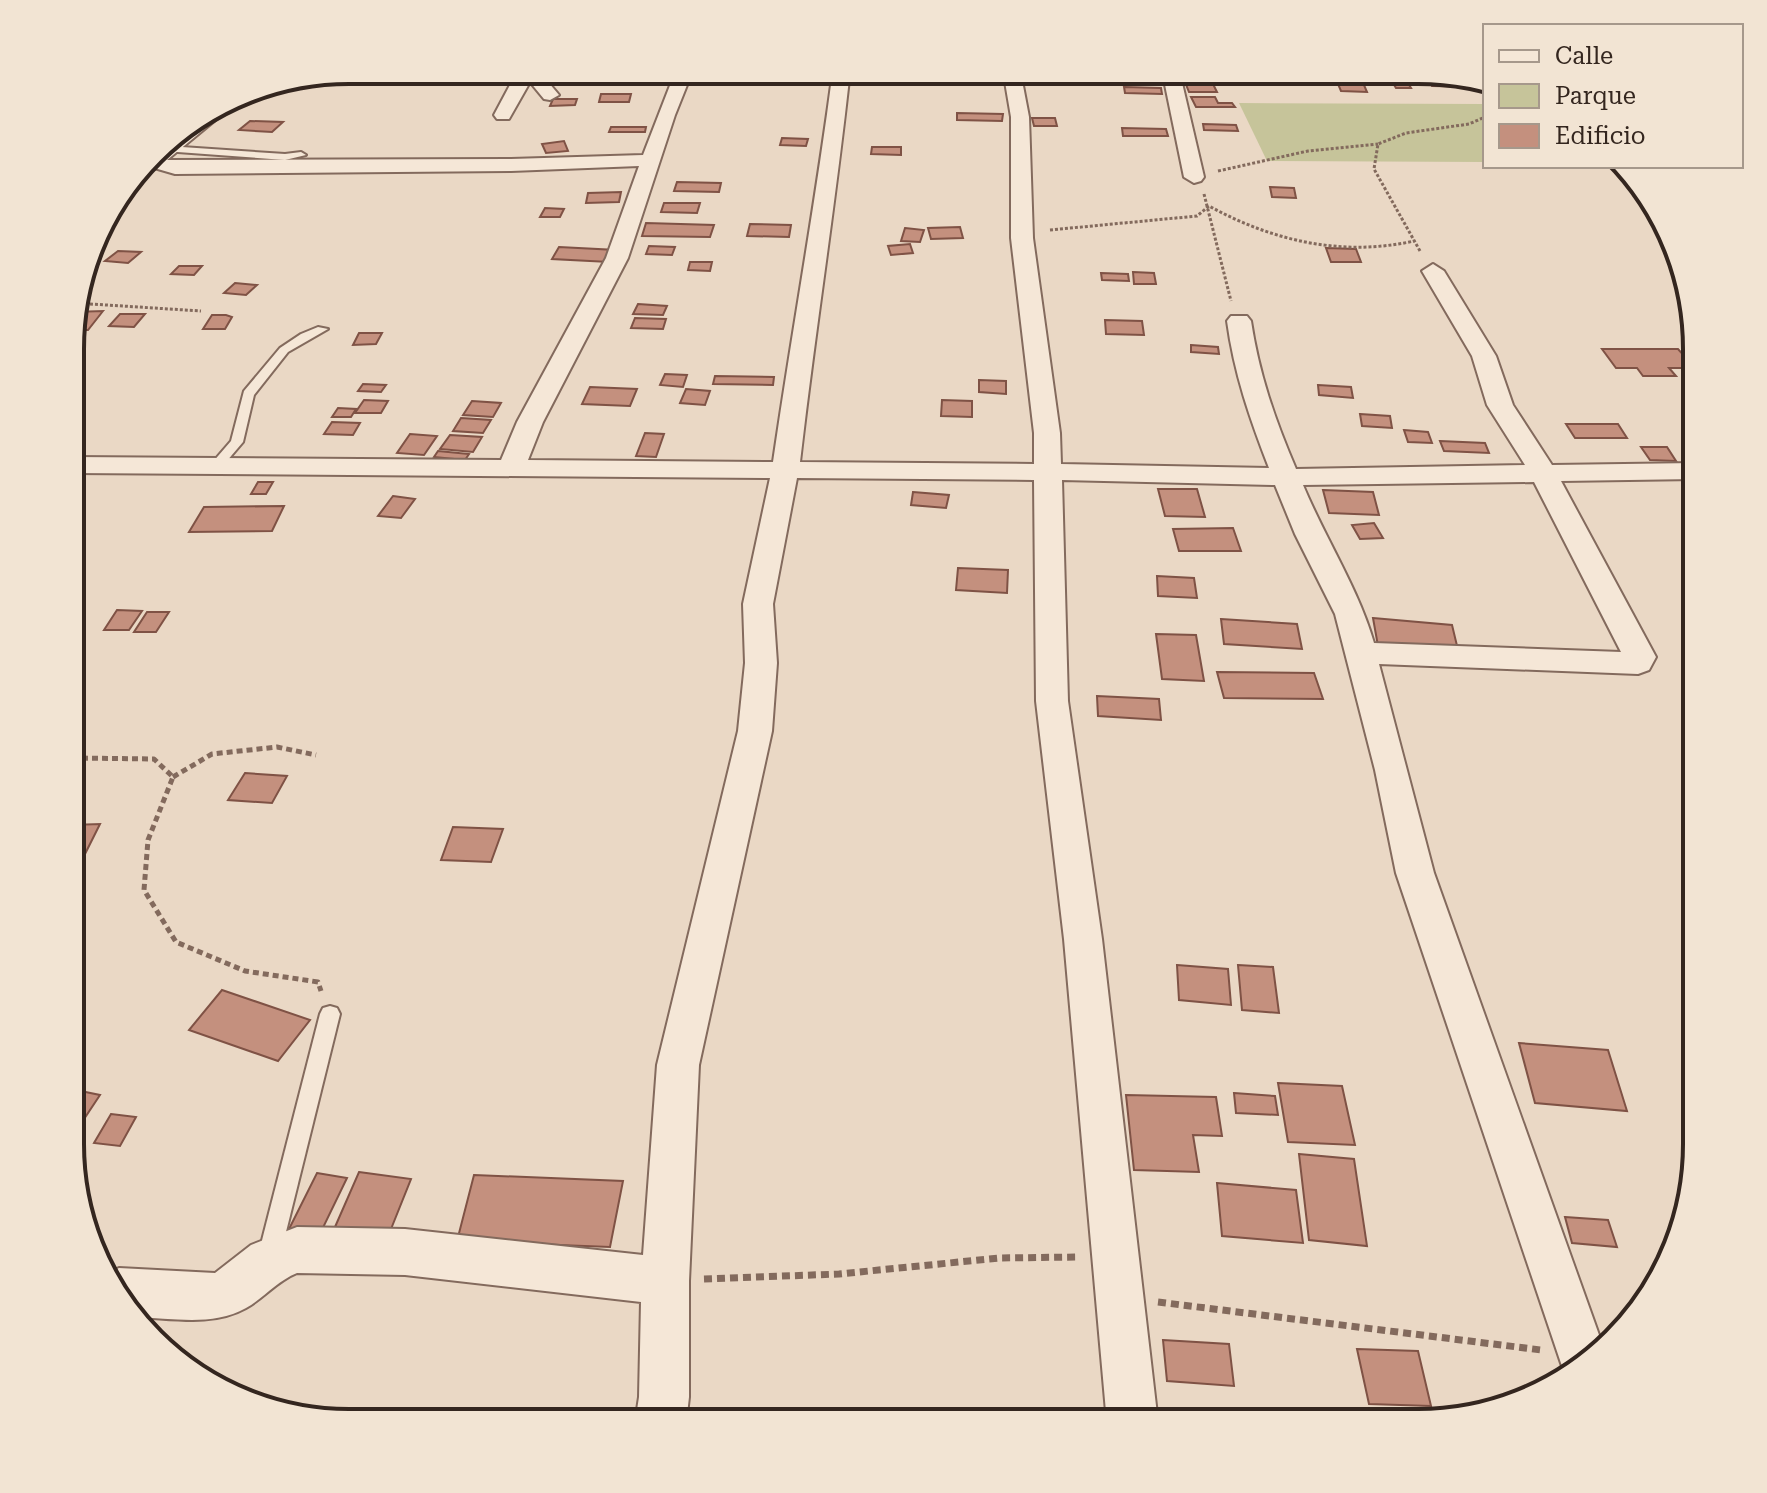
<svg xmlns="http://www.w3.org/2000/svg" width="1767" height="1493" font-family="'Roboto Serif',serif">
<rect width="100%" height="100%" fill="#ead8c5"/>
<path fill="#c6c49a" d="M1239,103L1485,104V162L1267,161Z"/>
<g fill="#c4907e" stroke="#7f5245" stroke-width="2">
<path d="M1192,70H1228L1234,78L1199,80Z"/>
<path d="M1424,74L1451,75L1480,82L1483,87L1432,86Z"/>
<path d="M1388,75H1403L1411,88H1396Z"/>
<path d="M1185,82H1212L1217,92H1189Z"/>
<path d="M1338,84L1364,85L1367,92L1341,91Z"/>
<path d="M1124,87L1161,88L1162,94L1125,93Z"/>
<path d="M601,94H631L629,102H599Z"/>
<path d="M1191,97H1215L1218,103H1232L1235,107H1196Z"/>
<path d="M553,99H577L575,105L550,106Z"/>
<path d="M957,113L1003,114L1002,121L957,120Z"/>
<path d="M1032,118H1055L1057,126H1034Z"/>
<path d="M250,121L283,122L272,132L239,130Z"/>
<path d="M1203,124L1236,125L1238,131L1204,130Z"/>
<path d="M611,127H646L645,132H609Z"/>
<path d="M1122,128L1166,129L1168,136H1123Z"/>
<path d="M782,138L808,139L806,146L780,145Z"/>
<path d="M564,141L568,151L546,153L542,144Z"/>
<path d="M872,147H901V155L871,154Z"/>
<path d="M677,182L721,183L719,192L674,191Z"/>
<path d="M1270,187L1294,188L1296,198L1272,197Z"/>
<path d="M621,192L619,202L586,203L588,193Z"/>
<path d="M664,203H700L697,213L661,212Z"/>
<path d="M545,208L564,209L560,217H540Z"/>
<path d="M646,223L714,225L710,237L642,236Z"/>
<path d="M750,224L791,225L789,237L747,236Z"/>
<path d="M960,227L963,238L931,239L928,228Z"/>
<path d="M905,228L924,230L920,242L901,241Z"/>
<path d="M910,244L913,253L891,255L888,246Z"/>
<path d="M649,246L675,247L672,255L646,254Z"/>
<path d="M559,247L616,250L609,262L552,259Z"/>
<path d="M1326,248L1356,249L1361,262H1331Z"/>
<path d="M118,251L141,252L128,263L105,261Z"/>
<path d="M690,262H712L710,271L688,270Z"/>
<path d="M179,266H202L194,275L171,274Z"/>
<path d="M1133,272L1154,273L1156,284H1134Z"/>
<path d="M1101,273L1128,274L1129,281L1102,280Z"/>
<path d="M235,283L257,285L246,295L224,293Z"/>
<path d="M638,304L667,306L663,315L633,314Z"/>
<path d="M103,311L88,330H72L73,312Z"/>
<path d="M120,314H145L134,327L109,326Z"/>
<path d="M212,315H226L232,317L225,329H203Z"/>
<path d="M635,318L666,319L663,329L631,328Z"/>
<path d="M1105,320L1142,321L1144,335L1106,334Z"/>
<path d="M359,333H382L376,344L353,345Z"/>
<path d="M1191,345L1218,347L1219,354L1191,352Z"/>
<path d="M1602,349H1678L1695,368H1669L1676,376H1643L1637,368H1616Z"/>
<path d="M665,374L687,375L683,387L660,385Z"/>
<path d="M715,376L774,377L773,385L713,384Z"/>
<path d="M979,380L1006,381V394L979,392Z"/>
<path d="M363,384L386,385L381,392L358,391Z"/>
<path d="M1318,385L1351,387L1353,398L1319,395Z"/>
<path d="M590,387L637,389L630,406L582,404Z"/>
<path d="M686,389L710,391L705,405L680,403Z"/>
<path d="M364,400L388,401L381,413H355Z"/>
<path d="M942,400L972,401V417L941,416Z"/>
<path d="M472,401L501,403L493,417L463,415Z"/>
<path d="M338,408L356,409L351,417H332Z"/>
<path d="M1360,414L1390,416L1392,428L1362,426Z"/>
<path d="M461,418L491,420L483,433L453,431Z"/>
<path d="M332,422L360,423L353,435L324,434Z"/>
<path d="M1566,424H1618L1627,438H1575Z"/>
<path d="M1404,430L1428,432L1432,443L1408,442Z"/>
<path d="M645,433L664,434L656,457L636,456Z"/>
<path d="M410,434L437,436L424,455L397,453Z"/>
<path d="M450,435L482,437L473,452L440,449Z"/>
<path d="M1440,441L1485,443L1489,453L1444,451Z"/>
<path d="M1641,447H1667L1676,461L1650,460Z"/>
<path d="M438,451L469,454L465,460L434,457Z"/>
<path d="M258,482H273L266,494H251Z"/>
<path d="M1158,489H1197L1205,517L1165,516Z"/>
<path d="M1323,490L1373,492L1379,515L1329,513Z"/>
<path d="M913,492L949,495L946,508L911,505Z"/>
<path d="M393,496L415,499L401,518L378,516Z"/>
<path d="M284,506L272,531L189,532L204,507Z"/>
<path d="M1374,523L1383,538L1360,539L1352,525Z"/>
<path d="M1233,528L1241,551H1179L1173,529Z"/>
<path d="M958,568L1008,570L1007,593L956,590Z"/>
<path d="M1157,576L1194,578L1197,598L1158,596Z"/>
<path d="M117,610L142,611L129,630H104Z"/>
<path d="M147,612H169L156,632H134Z"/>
<path d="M1373,618L1452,625L1459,654L1378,646Z"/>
<path d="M1221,619L1297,624L1302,649L1224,644Z"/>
<path d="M1156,634L1196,635L1204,681L1162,679Z"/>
<path d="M1217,672L1314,673L1323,699L1224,698Z"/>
<path d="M1097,696L1159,699L1161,720L1098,716Z"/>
<path d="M245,773L287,776L272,803L228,800Z"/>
<path d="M100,824L71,882V825Z"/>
<path d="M453,827L503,829L491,862L441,860Z"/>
<path d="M1177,965L1228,969L1231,1005L1179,1000Z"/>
<path d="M1238,965L1273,967L1279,1013L1242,1010Z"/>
<path d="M222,990L310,1020L278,1061L189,1030Z"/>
<path d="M1519,1043L1608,1050L1627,1111L1535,1103Z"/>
<path d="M1278,1083L1342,1086L1355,1145L1288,1142Z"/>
<path d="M71,1089L100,1095L84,1119L71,1116Z"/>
<path d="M1234,1093L1275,1096L1278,1115L1236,1113Z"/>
<path d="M1126,1095L1216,1097L1222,1136L1193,1135L1199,1172L1134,1170Z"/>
<path d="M111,1114L136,1117L120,1146L94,1143Z"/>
<path d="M1299,1154L1354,1159L1367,1246L1309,1240Z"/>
<path d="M359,1172L411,1179L389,1234L335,1227Z"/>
<path d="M317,1173L347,1178L318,1238L287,1233Z"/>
<path d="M474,1175L623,1181L610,1247L457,1241Z"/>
<path d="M1217,1183L1296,1190L1303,1243L1222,1236Z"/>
<path d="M1565,1217L1608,1220L1617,1247L1572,1243Z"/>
<path d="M1163,1340L1229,1344L1234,1386L1167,1381Z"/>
<path d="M1357,1349L1418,1351L1431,1406L1369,1404Z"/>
</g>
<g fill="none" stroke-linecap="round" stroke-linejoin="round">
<g stroke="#836a5d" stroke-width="4">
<g id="lane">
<path d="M167,146L285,154L301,152L306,155L285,160L164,151V147Z"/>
<path d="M318,327L328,329L288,352L254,395L243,442L220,469H212V463L231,441L244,391L280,348L301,334Z"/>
<path d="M330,1006L337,1008L340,1014L280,1256L277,1264L269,1267L261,1264L258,1256L320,1014L323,1008Z"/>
</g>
</g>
<g stroke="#836a5d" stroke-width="4">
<g id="street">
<path d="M518,70H538L559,95L550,100L544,99L530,82L509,119H497L494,115Z"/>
<path d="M676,70H693L675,115L628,258L543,422L528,460L773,462C792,331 816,201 833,70H850C836,201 815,331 800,462L1034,464V433L1011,238V117L1003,70H1020L1029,117L1033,238L1060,433L1061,464L1269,468C1250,419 1234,373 1227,321L1231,316H1247L1251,321C1259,374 1275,420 1296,469L1525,465L1487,405L1472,356L1422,271L1433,264L1444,271L1496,356L1513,405L1552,465L1696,463V479L1561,481L1656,657L1649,670L1638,674L1379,664L1434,873L1604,1349L1565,1375L1396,873L1375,770L1335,614L1295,534L1275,485L1062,480L1068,701L1102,939L1158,1423H1107L1064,939L1036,701L1034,480L797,478L773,604L777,663L772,731L699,1065L689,1281V1397L686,1423H635L639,1397L641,1302L405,1275L297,1273C277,1281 264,1298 246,1308C212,1327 172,1318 135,1317L106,1274L119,1268L215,1273L251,1245L297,1227L405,1229L643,1255L657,1065L738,731L745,663L743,604L770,478L72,473V457L501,460L517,422L606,258L639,166L511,171L175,174L144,165C166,138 194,122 224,105L227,109L224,113L167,160L511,159L643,155ZM1534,482L1621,652L1374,643C1358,588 1325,538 1303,485Z"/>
<path d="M1162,70H1179L1204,177L1201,181L1194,183L1184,177Z"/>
</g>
</g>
<g stroke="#836a5d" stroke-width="3" stroke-dasharray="3 2" stroke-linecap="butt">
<path d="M1218,171L1308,151L1378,144"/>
<path d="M1204,194L1231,301"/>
<path d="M1050,230L1197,216L1209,206C1273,241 1342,257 1414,241"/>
<path d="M1420,251L1374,169L1378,144L1406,133L1469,124L1485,117"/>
<path d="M75,303L201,311"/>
</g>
<g stroke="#836a5d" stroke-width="5" stroke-dasharray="6 4" stroke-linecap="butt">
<path d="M72,758L154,759L173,777L148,840L144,890L176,942L245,971L318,982L321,991"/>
<path d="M173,777L212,754L277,747L316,755"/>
</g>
<g stroke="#836a5d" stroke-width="7" stroke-dasharray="8 5" stroke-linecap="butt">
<path d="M704,1279L839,1274L999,1258L1077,1257"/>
<path d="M1158,1302L1541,1350"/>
</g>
<use href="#lane" fill="#f5e7d7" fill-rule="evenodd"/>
<use href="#street" fill="#f5e7d7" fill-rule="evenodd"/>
</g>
<path d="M0 0H1767V1493H0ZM349 84H1418A265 265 0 0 1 1683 349V1144A265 265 0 0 1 1418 1409H349A265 265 0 0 1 84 1144V349A265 265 0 0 1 349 84Z" fill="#f2e4d3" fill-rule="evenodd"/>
<path fill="none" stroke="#34261f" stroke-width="4" d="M349 84H1418A265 265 0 0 1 1683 349V1144A265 265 0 0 1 1418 1409H349A265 265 0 0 1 84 1144V349A265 265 0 0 1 349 84Z"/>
<rect x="1483" y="24" width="260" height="144" fill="#f2e4d3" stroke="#a6988b" stroke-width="2"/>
<rect x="1499" y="50" width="40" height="12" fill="#f5e7d7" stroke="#a6988b" stroke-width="2"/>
<text x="1555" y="64" font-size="24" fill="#34261f">Calle</text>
<rect x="1499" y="84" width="40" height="24" fill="#c6c49a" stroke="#a6988b" stroke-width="2"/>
<text x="1555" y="104" font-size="24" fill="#34261f">Parque</text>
<rect x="1499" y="124" width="40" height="24" fill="#c4907e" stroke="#a6988b" stroke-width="2"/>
<text x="1555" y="144" font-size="24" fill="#34261f">Edificio</text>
</svg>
